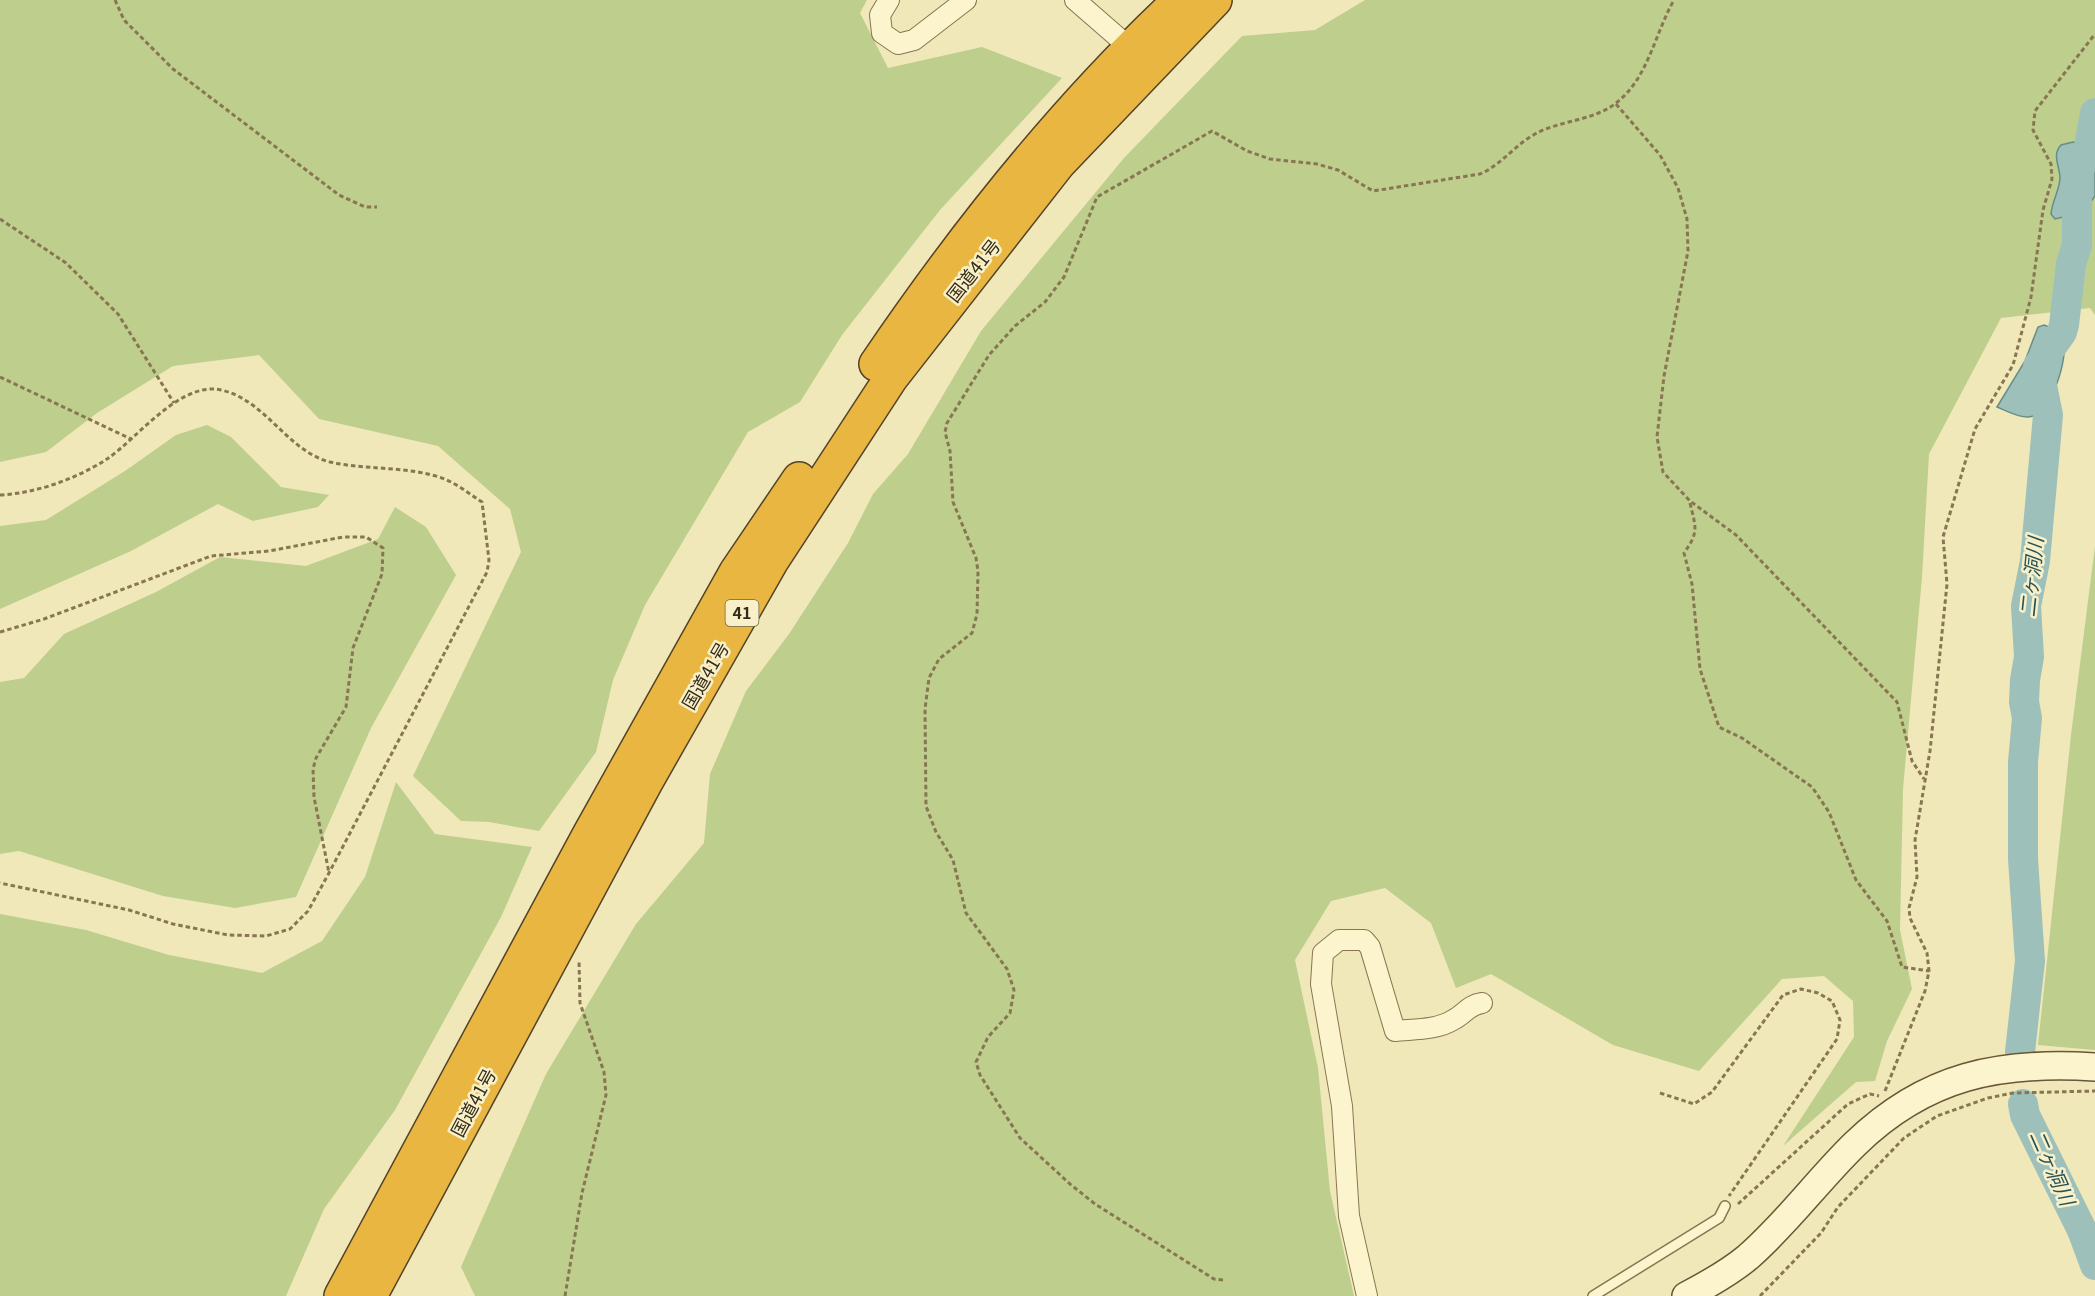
<svg xmlns="http://www.w3.org/2000/svg" width="2095" height="1296" font-family="Georgia,'Noto Sans JP',serif">
<rect width="100%" height="100%" fill="#f0e8b9"/>
<g fill="#bece8d">
<path d="M0,0H867L860,13L888,68L982,47L1062,78L940,210L842,335L800,402L748,432L645,605L613,680L596,752L539,831L489,822L461,821L413,776L521,552L510,509L438,446L319,419L259,355L173,366L97,413L46,452L0,462Z"/>
<path d="M1365,0H2095V315L2090,308L2001,318L1929,454L1922,577L1903,789L1900,930L1912,989L1887,1041L1875,1081L1856,1082L1783,1146L1854,1037L1853,1001L1824,976L1782,979L1699,1071L1613,1045L1491,974L1456,988L1431,923L1385,888L1331,901L1295,960L1318,1068L1330,1191L1354,1296H475L461,1267L546,1074L636,924L704,843L710,774L746,691L789,634L848,543L873,494L908,454L981,331L1124,158L1242,36L1315,30Z"/>
<path d="M207,425L231,437L281,487L329,495L318,507L253,521L218,504L131,551L0,609V526L46,520L125,471L176,435Z"/>
<path d="M395,507L426,527L456,575L371,728L296,897L235,908L163,896L19,851L0,854V682L24,678L64,634L156,592L220,557L306,566L378,539Z"/>
<path d="M2095,546V1050L2038,1045L2071,735Z"/>
<path d="M396,782L435,834L532,847L501,917L395,1110L324,1209L286,1296H0V914L86,930L169,955L262,973L322,941L365,877Z"/>
</g>
<g fill="#9ec0bb" stroke="#668e89" stroke-width="1.5">
<path d="M2073,142L2095,150V196L2078,220L2063,217L2055,219L2051,214C2052,201 2060,190 2060,177C2059,164 2052,155 2061,145Z"/>
<path d="M2044,325L2062,332C2071,351 2054,408 2033,416C2023,420 2007,411 1997,407L2025,361L2038,327Z"/>
</g>
<g fill="none" stroke-linecap="round" stroke-linejoin="round">
<g stroke="#9ec0bb" stroke-width="30">
<path d="M2020,1052L2030,961L2023,859V762L2027,718L2024,702L2025,680L2029,657L2026,606L2035,561L2048,415L2038,366L2062,332L2064,325L2071,264L2077,245V175L2089,147L2095,113"/>
<path d="M2023,1104L2025,1115L2082,1230L2095,1265"/>
</g>
<g stroke="#887653" stroke-width="12">
<path id="lane" d="M1593,1296L1719,1218L1725,1206"/>
</g>
<g stroke="#887653" stroke-width="22">
<g id="street">
<path d="M889,0L880,15L882,33L898,44L914,40L966,0"/>
<path d="M1075,0L1129,47"/>
<path d="M1367,1296L1349,1216L1342,1106L1321,984L1323,953L1339,940H1364L1370,947L1395,1031C1414,1029 1437,1030 1453,1020C1465,1014 1468,1005 1482,1003"/>
</g>
</g>
<g stroke="#695736" stroke-width="30">
<path id="secondary" d="M1686,1296C1707,1285 1730,1272 1748,1257C1788,1222 1818,1180 1855,1144C1926,1075 2000,1061 2095,1067"/>
</g>
<g stroke="#544328" stroke-width="36">
<g id="highway">
<path d="M876,364C965,233 1064,108 1180,0"/>
<path d="M341,1296L589,835L736,572L799,479"/>
<path d="M370,1296L647,780L771,562L891,378L1059,163L1215,0"/>
</g>
</g>
<g stroke="#887653" stroke-width="3" stroke-dasharray="4.5 3" stroke-linecap="butt">
<path d="M115,0L124,20L173,69L339,195L365,207H377"/>
<path d="M1616,104L1660,155L1678,188L1687,219L1688,251L1664,376L1657,437L1663,472L1690,501L1736,535L1897,702L1912,761L1924,779"/>
<path d="M0,219L66,263L118,314L174,403"/>
<path d="M0,377L131,439"/>
<path d="M0,495C37,493 76,479 107,459C138,438 180,381 221,390C266,400 287,451 330,462C365,470 404,466 439,477C455,482 468,493 482,502L489,560L487,572L329,873L308,911L290,929L266,936L228,935L173,924L129,910L0,883"/>
<path d="M1690,503C1696,528 1699,532 1684,553L1692,584L1700,669L1719,727L1742,738L1812,787L1829,812L1856,880L1887,921L1902,967L1929,971"/>
<path d="M0,632L44,619L211,556L269,551L343,537H366L383,548L382,574L353,648L346,707L316,758L313,769L314,797L329,873"/>
<path d="M1885,1091L1925,991L1929,971L1927,953L1910,918L1909,908L1917,877L1915,840L1930,751L1947,584L1943,537L1975,429L2013,365L2031,297L2043,210L2052,179L2051,164L2033,130L2035,111L2095,34"/>
<path d="M1660,1093L1694,1104L1712,1092L1783,995L1801,989L1818,993L1832,1001L1840,1020L1837,1039L1729,1196"/>
<path d="M1738,1204L1848,1104L1870,1094L1879,1096"/>
<path d="M1223,1280L1214,1279L1095,1204L1070,1184L1020,1138L980,1075L976,1062L988,1037L1010,1013L1014,990L1007,969L966,913L953,860L936,832L926,806L925,709L929,678L939,659L972,633L977,614L978,571L976,558L953,502L950,451L945,432L947,423L989,355L1015,326L1045,302L1064,277L1097,197L1212,131L1247,151L1270,159L1317,164L1338,170L1373,191L1480,174C1501,165 1515,145 1535,134C1560,120 1594,121 1616,103C1648,79 1655,33 1674,0"/>
<path d="M565,1296L582,1193L606,1095L604,1072L580,1003L579,960"/>
<path d="M1760,1296L1821,1233L1838,1207L1904,1138L1937,1116L1988,1098L2013,1093L2095,1091"/>
</g>
<use href="#lane" stroke="#fbf4cc" stroke-width="9"/>
<use href="#street" stroke="#fbf4cc" stroke-width="20"/>
<use href="#secondary" stroke="#fbf4cc" stroke-width="27"/>
<use href="#highway" stroke="#e8b641" stroke-width="33"/>
</g>
<g text-anchor="middle" stroke-width="5" stroke-linejoin="round" paint-order="stroke">
<rect fill="#f8f0c9" stroke="#70664e" stroke-width="1.5" x="725.5" y="600" width="33" height="26" rx="4.5"/>
<g font-size="16" font-weight="bold" fill="#352b19">
<text x="742" y="619">41</text>
</g>
<g font-size="18" fill="#352b19" stroke="#f8f0c9">
<text transform="translate(974 271) rotate(-52)" y="6">国道41号</text>
<text transform="translate(706 676) rotate(-60)" y="6">国道41号</text>
<text transform="translate(474 1103) rotate(-62)" y="6">国道41号</text>
</g>
<g font-size="20" font-style="italic" fill="#275356" stroke="#f8f0c9">
<text transform="translate(2032 577) rotate(-84)" y="7">二ヶ洞川</text>
<text transform="translate(2052 1168) rotate(66)" y="7">二ヶ洞川</text>
</g>
</g>
</svg>
